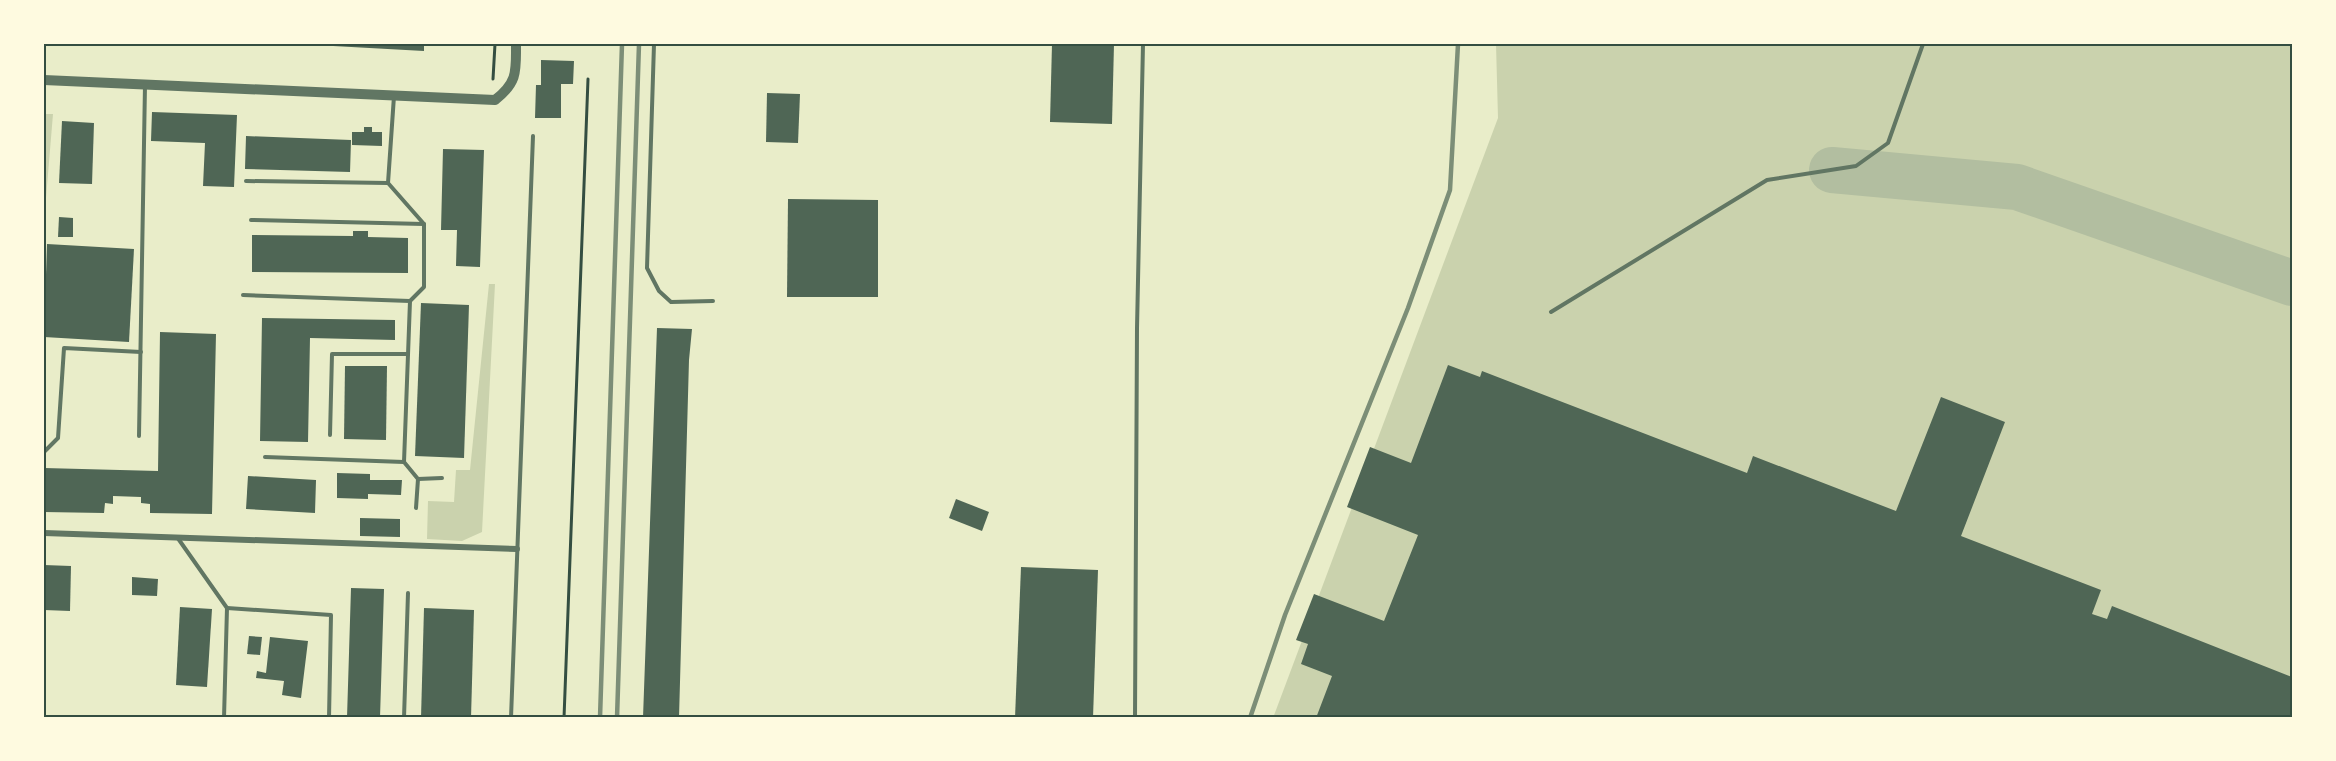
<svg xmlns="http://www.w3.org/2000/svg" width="2336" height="761" font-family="'Work Sans',sans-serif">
<rect width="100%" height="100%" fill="#e9edc9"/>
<g fill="#cad2ad">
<path d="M1496,44H2292V717L1273,718L1498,118Z"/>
<path d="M44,114H53L44,222Z"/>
<path d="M489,284H495L482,532L462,541L427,539L428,501L454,502L456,470H470Z"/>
</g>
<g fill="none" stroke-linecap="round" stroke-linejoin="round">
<path stroke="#b2bea0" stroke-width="46" d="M1832,170L2017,187L2292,283"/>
</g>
<g fill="#4f6655">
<path d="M315,44H424V51L315,45Z"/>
<path d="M1052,44H1114L1112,124L1050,122Z"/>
<path d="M541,60L574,61L573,84H561V118H535L536,85H541Z"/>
<path d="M767,93L800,94L798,143L766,142Z"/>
<path d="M152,112L237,115L234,187L203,186L205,143L151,141Z"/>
<path d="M62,121L94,123L92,184L59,183Z"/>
<path d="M364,127H372V132H382V146L352,145V132H364Z"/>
<path d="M246,136L351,140L350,172L245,169Z"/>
<path d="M443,149L484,150L480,267L456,266L457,230H441Z"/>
<path d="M788,199L878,200V297H787Z"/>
<path d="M59,217L73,218V237H58Z"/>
<path d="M353,231H368V237L408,238V273L252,272V235L353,236Z"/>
<path d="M47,244L134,249L129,342L44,337Z"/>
<path d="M421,303L469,305L464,458L415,456Z"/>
<path d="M262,318L395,320V340L310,338L308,442L260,441Z"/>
<path d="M657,328L692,329L689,360L679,718H643Z"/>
<path d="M160,332L216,334L212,514L150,513V504L141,503V497L113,496V504L105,503L104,513L44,512V468L158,471Z"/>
<path d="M1448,365L1480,377L1482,371L1747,473L1753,456L1896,511L1941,397L2005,422L1961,536L2101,590L2092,614L2107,619L2112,606L2292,677V718H1316L1332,676L1301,664L1308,644L1296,640L1314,594L1384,621L1418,535L1347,507L1370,447L1411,463Z"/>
<path d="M345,366H387L386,440L344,439Z"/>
<path d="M337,473L370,474V480H402L401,495L368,494V499L337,498Z"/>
<path d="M248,476L316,480L315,513L246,509Z"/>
<path d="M956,499L989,512L982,531L949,518Z"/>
<path d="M360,518L400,519V537L360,536Z"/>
<path d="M44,565L71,566L70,611L44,610Z"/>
<path d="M1021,567L1098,570L1093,718H1015Z"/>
<path d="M132,577L158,579L157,596L132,595Z"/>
<path d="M351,588L384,589L380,718H347Z"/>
<path d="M180,607L212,609L207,687L176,685Z"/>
<path d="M424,608L474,610L471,718H421Z"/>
<path d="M249,636L262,637L260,655L247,654Z"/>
<path d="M270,637L308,641L301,698L282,695L284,681L256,678L257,671L266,673Z"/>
</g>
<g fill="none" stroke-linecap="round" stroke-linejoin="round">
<g stroke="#344e41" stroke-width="3">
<path d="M493,79L495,44"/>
<path d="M564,718L588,79"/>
</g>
<g stroke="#617663" stroke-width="4">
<path d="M654,44L647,268L659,291L671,302L713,301"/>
<path d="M394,96L388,183L424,224V287L410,301"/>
<path d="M246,181L388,183"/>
<path d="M251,220L424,224"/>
<path d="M243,295L410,301L404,462"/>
<path d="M1551,312L1767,180L1856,166L1888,143L1923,44"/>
<path d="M330,435L332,354H408"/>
<path d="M139,436L145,85"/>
<path d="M44,452L58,438L64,348L141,352"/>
<path d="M265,457L404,462L418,479L416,508"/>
<path d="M418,479L442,478"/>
<path d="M177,537L227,608L224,718"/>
<path d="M227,608L331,615L329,718"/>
<path d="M255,717V718"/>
<path d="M404,718L408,593"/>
<path d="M511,718L533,136"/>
<path d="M1135,718L1137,328L1143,44"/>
</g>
<path stroke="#617663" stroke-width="6" d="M44,533L517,549"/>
<path stroke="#617663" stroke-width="10" d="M44,80L495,100C518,82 516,71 516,44"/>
<g stroke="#7c8e77" stroke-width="4.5">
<path d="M600,718L622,44"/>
<path d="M617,718L639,44"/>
<path d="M1250,718L1285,615L1408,308L1450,190L1458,44"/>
</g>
</g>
<rect width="2336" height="761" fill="none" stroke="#fefae0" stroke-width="90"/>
<rect x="45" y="45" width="2246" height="671" fill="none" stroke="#344e41" stroke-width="2"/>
</svg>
